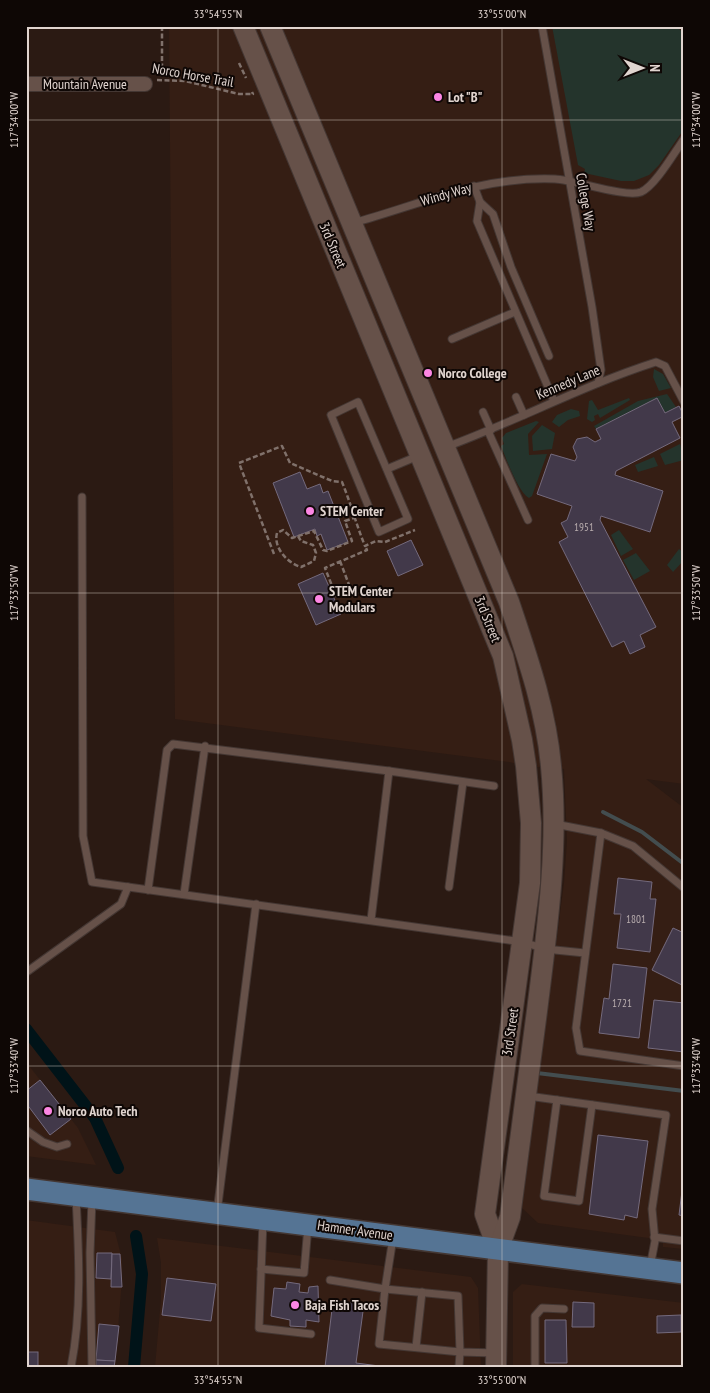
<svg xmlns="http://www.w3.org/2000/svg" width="710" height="1393" font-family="'PT Sans Narrow',sans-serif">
<rect width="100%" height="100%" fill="#2b1a13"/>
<g fill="#351e14">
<path d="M169,26H684V784L646,779L684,808V1249L663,1247V1240L538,1223L522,1208L564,883L567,841L564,769L526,766L509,762L175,719Z"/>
<path d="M26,1062L78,1128L96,1165L26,1156Z"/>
<path d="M26,1220L115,1232L122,1259V1279L115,1367H26Z"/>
<path d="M157,1238L471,1277L478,1288L481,1367H155L161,1299V1263Z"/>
<path d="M522,1284L684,1303V1367H513V1292Z"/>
</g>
<g fill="#24342c">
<path d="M552,26H675L684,33V129L659,165L649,175L634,181H621L584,173L585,169L578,165Z"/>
<path d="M654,369L663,374L671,388L659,391L653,377Z"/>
<path d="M667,394L676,407L665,413L657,398L596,429L594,426L638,401Z"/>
<path d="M629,398L630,400L600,418L598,414L594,416L595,420L592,422L587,419L589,401L592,400L598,410Z"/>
<path d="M571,409L579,411L580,416L568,420L559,427L552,422L557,415Z"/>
<path d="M536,421L539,422L528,434L529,455L547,454L532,496L529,498C518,492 506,458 501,446L504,444L502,438L506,433Z"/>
<path d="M542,425L555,433L552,449L533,451L532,436Z"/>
<path d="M680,444L684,460L665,465L660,454Z"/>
<path d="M654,457L658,466L638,472L635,465Z"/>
<path d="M619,530L633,549L621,556L611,535Z"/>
<path d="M679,549L684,553V560L673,572L667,565Z"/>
<path d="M636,553L650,571L634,580L623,560Z"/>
</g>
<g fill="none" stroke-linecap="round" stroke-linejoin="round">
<g stroke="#434d4f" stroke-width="4">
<path d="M603,812L642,832L684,864"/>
<path d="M537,1073L684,1091"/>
</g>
<g stroke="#001318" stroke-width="12">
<path d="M26,1029L95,1118L118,1168"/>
<path d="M134,1367L142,1274L136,1236"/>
</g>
</g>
<g fill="#42394a" stroke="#746a7d">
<path d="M657,398L665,413L679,406L684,416L672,422L680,438L616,471L615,475L663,491L650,532L601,516L600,520L656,627L640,635L645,647L630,654L624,641L612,647L559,542L568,537L561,523L567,520L572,506L537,494L551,454L575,461L577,457L573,447L577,439L587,437L595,442L601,439L596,429Z"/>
<path d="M300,472L307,489L320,484L323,493L328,491L348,542L327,550L321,534L317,536L315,529L294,537L273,483Z"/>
<path d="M411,540L423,565L398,576L387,551Z"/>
<path d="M323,573L341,614L316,625L298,584Z"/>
<path d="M618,878L652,882L650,899H656L650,952L617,948L621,914H614Z"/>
<path d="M673,928L684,933V986L652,970Z"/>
<path d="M613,964L647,968L639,1038L599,1033L604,998L609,999Z"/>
<path d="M654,1000L684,1003V1052L648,1048Z"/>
<path d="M40,1080L71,1119L50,1135L26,1103V1091Z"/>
<path d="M598,1135L648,1141L637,1218L625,1215L624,1220L589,1214Z"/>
<path d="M683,1183H684V1216L679,1215Z"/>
<path d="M97,1253H112L111,1279L96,1278Z"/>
<path d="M112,1254H120L122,1287H111Z"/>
<path d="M167,1278L216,1284L211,1321L162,1315Z"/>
<path d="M287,1282L300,1284L299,1292L308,1293L309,1287L318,1286L319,1322L306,1320V1327L290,1326V1320L271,1316L274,1288L286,1289Z"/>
<path d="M333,1301L364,1304L356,1363L387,1367H325Z"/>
<path d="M573,1302L594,1303V1327H572Z"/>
<path d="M681,1315V1332L657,1333V1316Z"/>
<path d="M545,1320H566L567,1363H545Z"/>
<path d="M99,1324L119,1326L115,1361L96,1360Z"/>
<rect x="26" y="1352" width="12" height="15"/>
<path d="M96,1360L115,1361L114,1367H96Z"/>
</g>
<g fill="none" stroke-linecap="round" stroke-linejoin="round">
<g stroke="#443733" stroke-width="9">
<g id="lane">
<path d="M542,26L592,307L601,370L598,383"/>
<path d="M474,186L480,202L477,221L554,401"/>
<path d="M480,202L493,214L511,267L549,356"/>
<path d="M353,223C422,204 481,176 555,179C575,180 626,198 641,192C655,186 674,153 684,139"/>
<path d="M452,339L515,312"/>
<path d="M516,397L524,415"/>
<path d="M358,402L408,519L379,532L331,415Z"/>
<path d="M483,412L491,430"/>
<path d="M488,431L528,520"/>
<path d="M446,447C517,421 584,385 656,362L665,366L684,402"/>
<path d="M387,469L418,456"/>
<path d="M82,497L83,836L92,882L523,942L545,949L585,953"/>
<path d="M555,824L601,833L633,846L684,888"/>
<path d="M601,833L576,1028L580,1051L684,1066"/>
<path d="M449,887L463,782"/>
<path d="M148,890L167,750L173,744L389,771"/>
<path d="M184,894L205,746"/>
<path d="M371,920L389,771L494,786"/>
<path d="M28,971L121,904L128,887"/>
<path d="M528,1096L666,1115L652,1209L655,1241L650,1267"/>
<path d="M557,1100L544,1196L579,1201L592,1105"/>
<path d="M26,1130L43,1142L57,1147L67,1144"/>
<path d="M92,1199L90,1253L92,1367"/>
<path d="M217,1212L256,904"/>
<path d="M263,1221L259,1328L311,1334"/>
<path d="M654,1237L684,1241"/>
<path d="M393,1238L385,1289L458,1296L460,1352L495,1353"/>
<path d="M261,1269L304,1273L308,1226"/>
<path d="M330,1280L385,1289L379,1344L460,1352L459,1367"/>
<path d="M416,1347L422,1292"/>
<path d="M71,1367C82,1311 79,1254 76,1197"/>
<path d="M535,1367V1316L542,1308L564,1309"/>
</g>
</g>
<g stroke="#443733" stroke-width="16">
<path id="street" d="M26,84H145"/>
</g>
<g stroke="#443733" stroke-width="22">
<g id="secondary">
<path d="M243,26L503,656L522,740L526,766L531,823L530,883L485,1214L498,1250L496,1367"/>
<path d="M270,26L509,602C527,656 546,710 551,766C559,848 547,930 537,1011C528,1080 519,1148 510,1217L498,1250"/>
</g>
</g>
<g stroke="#443733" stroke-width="24">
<path id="primary" d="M26,1189L684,1273"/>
</g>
<g stroke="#80716b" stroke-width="2.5" stroke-dasharray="5 2.5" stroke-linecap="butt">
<path d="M162,26V70"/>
<path d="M239,63L246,78"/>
<path d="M157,80L185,81L239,94H253L252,92"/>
<path d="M298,536L301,541L313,545L316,553L314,561L301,567C287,563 273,547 277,533L283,530L292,538L314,531L323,550L327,551L352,541L345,521L354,518"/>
<path d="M274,554L239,463L282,446L290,463L332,481L342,482C351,504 356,524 365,546L376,541L385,542L415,530"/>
<path d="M340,561L351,590L336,596L325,568L367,550L365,546"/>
</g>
<use href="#lane" stroke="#665149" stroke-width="7"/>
<use href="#street" stroke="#665149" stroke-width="14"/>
<use href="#secondary" stroke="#665149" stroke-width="20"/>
<use href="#primary" stroke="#557494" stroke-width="21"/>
</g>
<path fill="none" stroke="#e0d4cf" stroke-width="1" stroke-opacity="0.45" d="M218,26V1367M502,26V1367M26,120H684M26,593H684M26,1066H684"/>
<g fill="#fc86e3" stroke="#0e0705" stroke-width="2">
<circle cx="438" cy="97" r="5"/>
<circle cx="428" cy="373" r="5"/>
<circle cx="310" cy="511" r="5"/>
<circle cx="319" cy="599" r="5"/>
<circle cx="48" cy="1111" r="5"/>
<circle cx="295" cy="1305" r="5"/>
</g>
<g text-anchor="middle" stroke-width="4" stroke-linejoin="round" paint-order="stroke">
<g font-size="11" fill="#b8adae">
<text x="584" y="531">1951</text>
<text x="636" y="923">1801</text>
<text x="622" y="1007">1721</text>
</g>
<g font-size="14" fill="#e0d4cf" stroke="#0e0705">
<text transform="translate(193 75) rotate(10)" y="5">Norco Horse Trail</text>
<text x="85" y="89">Mountain Avenue</text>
<text transform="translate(446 194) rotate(-16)" y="5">Windy Way</text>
<text transform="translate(586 202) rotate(80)" y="5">College Way</text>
<text transform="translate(333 245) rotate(67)" y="5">3rd Street</text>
<text transform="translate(568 382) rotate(-23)" y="5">Kennedy Lane</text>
<text transform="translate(488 619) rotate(68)" y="5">3rd Street</text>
<text transform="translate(510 1032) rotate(-82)" y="5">3rd Street</text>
<text transform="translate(355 1230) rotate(8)" y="5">Hamner Avenue</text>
</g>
<g font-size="14" font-weight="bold" fill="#e0d4cf" stroke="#0e0705" text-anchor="start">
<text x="448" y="102">Lot "B"</text>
<text x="438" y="378">Norco College</text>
<text x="320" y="516">STEM Center</text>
<text x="329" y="596">STEM Center<tspan x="329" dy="16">Modulars</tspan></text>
<text x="58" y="1116">Norco Auto Tech</text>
<text x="305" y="1310">Baja Fish Tacos</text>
</g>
</g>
<rect width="710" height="1393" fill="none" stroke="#0e0705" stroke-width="55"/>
<g transform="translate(642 68) rotate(90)" stroke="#0e0705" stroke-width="4" paint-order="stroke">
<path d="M0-4L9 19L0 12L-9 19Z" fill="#e0d4cf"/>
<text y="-8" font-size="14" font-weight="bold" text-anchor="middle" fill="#e0d4cf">N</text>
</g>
<rect x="28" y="28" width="654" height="1338" fill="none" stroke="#e0d4cf" stroke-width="2"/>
<g font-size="12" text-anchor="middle" fill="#e0d4cf">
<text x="218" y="18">33°54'55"N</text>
<text x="502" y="18">33°55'00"N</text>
<text transform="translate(696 120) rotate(-90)" y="4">117°34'00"W</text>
<text transform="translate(14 120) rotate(-90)" y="4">117°34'00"W</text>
<text transform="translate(696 593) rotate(-90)" y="4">117°33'50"W</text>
<text transform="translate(14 593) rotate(-90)" y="4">117°33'50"W</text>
<text transform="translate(14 1066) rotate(-90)" y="4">117°33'40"W</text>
<text transform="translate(696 1066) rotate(-90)" y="4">117°33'40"W</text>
<text x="218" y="1384">33°54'55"N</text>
<text x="502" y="1384">33°55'00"N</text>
</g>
</svg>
